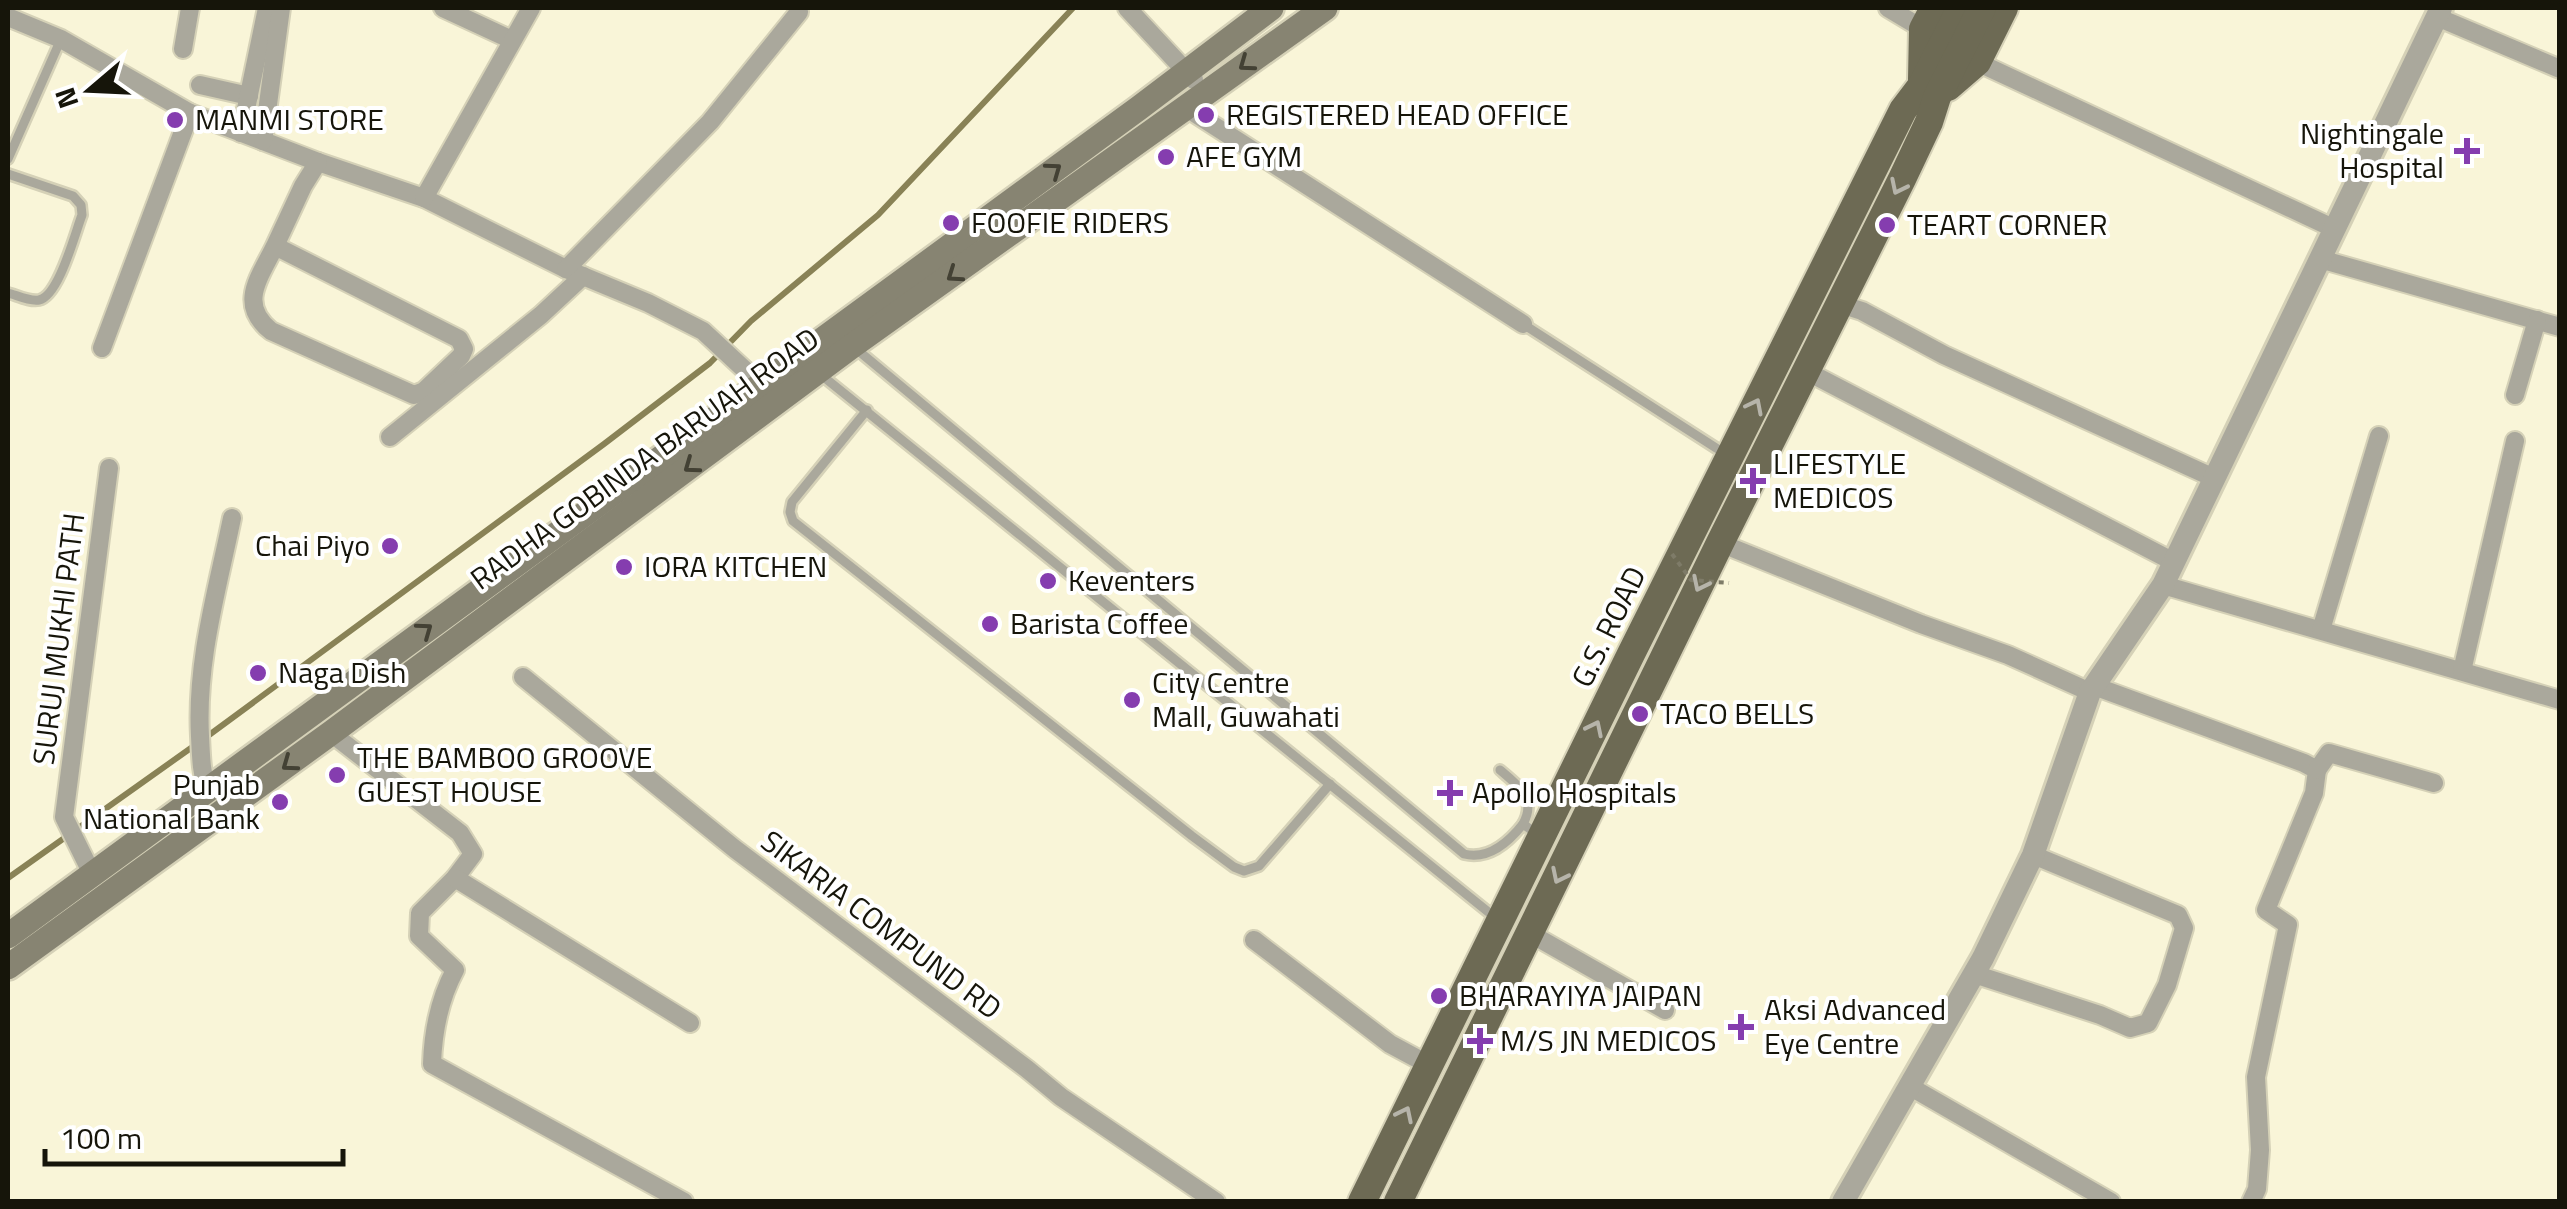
<svg xmlns="http://www.w3.org/2000/svg" width="2567" height="1209" font-family="'Titillium Web',sans-serif">
<rect width="100%" height="100%" fill="#f9f5d8"/>
<g fill="none" stroke-linecap="round" stroke-linejoin="round">
<path stroke="#898256" stroke-width="6" d="M8,878L205,738L604,444L710,363L751,321L878,215L1073,8"/>
<g stroke="#d5d1b7" stroke-width="14">
<g id="service">
<path d="M8,159L61,39"/>
<path d="M8,174L73,196L81,205L82,215C75,233 59,296 39,300C30,302 16,295 8,293"/>
<path d="M1523,324L1727,455"/>
<path d="M855,348L1464,854C1488,860 1508,843 1523,824L1537,834"/>
<path d="M820,374L1497,919"/>
<path d="M867,410L792,502L790,512L793,521L1192,836L1234,867L1244,871L1259,866L1330,784"/>
<path d="M1500,770C1519,786 1537,799 1523,824"/>
</g>
</g>
<g stroke="#d5d1b7" stroke-width="22">
<g id="minor">
<path d="M443,8L512,40"/>
<path d="M1127,8L1194,80"/>
<path d="M1888,8L1923,29"/>
<path d="M8,17L61,39L190,113L318,162L424,198L566,269L648,303L703,331L760,384"/>
<path d="M2437,17L2560,69"/>
<path d="M183,49L190,8"/>
<path d="M1977,62L2335,229"/>
<path d="M200,85L249,96"/>
<path d="M1185,107L1523,324"/>
<path d="M241,133L267,8"/>
<path d="M263,141L281,8"/>
<path d="M424,198L531,8"/>
<path d="M275,246C260,277 237,304 271,331L414,395L424,391L461,356L464,349L459,339L275,246L303,186L318,162"/>
<path d="M2320,259L2560,327"/>
<path d="M566,269L710,122L799,12"/>
<path d="M1840,304L1862,311L1944,355L2214,478"/>
<path d="M102,348L190,113"/>
<path d="M1806,371L2174,562"/>
<path d="M2515,395L2537,320"/>
<path d="M390,437L541,315L583,276"/>
<path d="M1720,543L1921,624L2008,655L2090,692"/>
<path d="M2163,585L2560,700"/>
<path d="M2321,630L2379,436"/>
<path d="M2462,671L2515,441"/>
<path d="M523,677L735,849L1027,1069L1061,1097L1216,1202"/>
<path d="M2094,686L2304,763L2317,770L2314,793L2266,910L2288,925L2256,1077L2260,1150L2257,1189L2251,1202"/>
<path d="M331,733L460,833L473,854L455,878L420,913L419,936L455,970C440,998 433,1032 432,1064L684,1202"/>
<path d="M2317,770L2329,753L2434,783"/>
<path d="M207,790C201,772 201,755 200,736C196,662 217,591 232,518"/>
<path d="M92,874L64,817L109,468"/>
<path d="M455,878L690,1023"/>
<path d="M1531,934L1665,1010"/>
<path d="M1254,940L1390,1044L1429,1065"/>
<path d="M1974,974L2100,1015L2130,1028L2148,1023L2167,985L2184,928L2178,915L2033,855"/>
<path d="M1909,1086L2111,1202"/>
</g>
</g>
<g stroke="#d5d1b7" stroke-width="28">
<path id="tertiary" d="M1843,1202L1983,958L2033,855L2090,692L2163,585L2441,8"/>
</g>
<g stroke="#d5d1b7" stroke-width="30">
<g id="secondary">
<path d="M8,936L1139,108L1271,8"/>
<path d="M8,967L331,733L852,346L1325,8"/>
</g>
</g>
<g stroke="#d5d1b7" stroke-width="32">
<g id="primary">
<path d="M1922,79L1923,29L1934,8"/>
<path d="M1948,87L1977,62L2004,8"/>
<path d="M1362,1202L1631,654L1903,110L1922,85L1961,8"/>
<path d="M1398,1202L1720,543L1902,179L1929,122L1937,97L1982,8"/>
</g>
</g>
<use href="#service" stroke="#aaa89c" stroke-width="9"/>
<use href="#minor" stroke="#aaa89c" stroke-width="18"/>
<use href="#tertiary" stroke="#aaa89c" stroke-width="22"/>
<use href="#secondary" stroke="#878472" stroke-width="25"/>
<use href="#primary" stroke="#6d6a54" stroke-width="28"/>
<path stroke="#7e7b68" stroke-width="4" stroke-dasharray="5 5" stroke-linecap="butt" d="M1672,554L1691,580L1729,583"/>
</g>
<defs><path id="oneway-chevron" d="M-2-3.5L2.5 0L-2 3.5" fill="none" stroke-width="1.6" stroke-linecap="round" stroke-linejoin="round" transform="scale(2.5)"/></defs>
<g stroke="#434134">
<use href="#oneway-chevron" transform="translate(1246 64) rotate(144)"/>
<use href="#oneway-chevron" transform="translate(1054 170) rotate(-36)"/>
<use href="#oneway-chevron" transform="translate(954 275) rotate(145)"/>
<use href="#oneway-chevron" transform="translate(691 466) rotate(144)"/>
<use href="#oneway-chevron" transform="translate(425 630) rotate(-36)"/>
<use href="#oneway-chevron" transform="translate(289 764) rotate(144)"/>
</g>
<g stroke="#b6b4aa">
<use href="#oneway-chevron" transform="translate(1898 187) rotate(116)"/>
<use href="#oneway-chevron" transform="translate(1755 406) rotate(-63)"/>
<use href="#oneway-chevron" transform="translate(1700 584) rotate(116)"/>
<use href="#oneway-chevron" transform="translate(1595 728) rotate(-64)"/>
<use href="#oneway-chevron" transform="translate(1559 876) rotate(116)"/>
<use href="#oneway-chevron" transform="translate(1405 1114) rotate(-64)"/>
</g>
<g fill="#853daf" stroke="#fff" stroke-width="4">
<circle cx="1206" cy="115" r="10"/>
<circle cx="175" cy="120" r="10"/>
<path d="M2462 136h10v10h10v10h-10v10h-10v-10h-10v-10h10z"/>
<circle cx="1166" cy="157" r="10"/>
<circle cx="951" cy="223" r="10"/>
<circle cx="1887" cy="225" r="10"/>
<path d="M1748 466h10v10h10v10h-10v10h-10v-10h-10v-10h10z"/>
<circle cx="390" cy="546" r="10"/>
<circle cx="624" cy="567" r="10"/>
<circle cx="1048" cy="581" r="10"/>
<circle cx="990" cy="624" r="10"/>
<circle cx="258" cy="673" r="10"/>
<circle cx="1132" cy="700" r="10"/>
<circle cx="1640" cy="714" r="10"/>
<circle cx="337" cy="775" r="10"/>
<path d="M1445 778h10v10h10v10h-10v10h-10v-10h-10v-10h10z"/>
<circle cx="280" cy="802" r="10"/>
<circle cx="1439" cy="996" r="10"/>
<path d="M1736 1012h10v10h10v10h-10v10h-10v-10h-10v-10h10z"/>
<path d="M1475 1026h10v10h10v10h-10v10h-10v-10h-10v-10h10z"/>
</g>
<g text-anchor="middle" stroke-width="8" stroke-linejoin="round" paint-order="stroke">
<g font-size="30" fill="#16150a" stroke="#fff" text-anchor="start">
<text x="1226" y="125">REGISTERED HEAD OFFICE</text>
<text x="195" y="130">MANMI STORE</text>
<text x="2444" y="144" text-anchor="end">Nightingale<tspan x="2444" dy="34">Hospital</tspan></text>
<text x="1186" y="167">AFE GYM</text>
<text x="971" y="233">FOOFIE RIDERS</text>
<text x="1907" y="235">TEART CORNER</text>
<text x="1773" y="474">LIFESTYLE<tspan x="1773" dy="34">MEDICOS</tspan></text>
<text x="370" y="556" text-anchor="end">Chai Piyo</text>
<text x="644" y="577">IORA KITCHEN</text>
<text x="1068" y="591">Keventers</text>
<text x="1010" y="634">Barista Coffee</text>
<text x="278" y="683">Naga Dish</text>
<text x="1152" y="693">City Centre<tspan x="1152" dy="34">Mall, Guwahati</tspan></text>
<text x="1660" y="724">TACO BELLS</text>
<text x="357" y="768">THE BAMBOO GROOVE<tspan x="357" dy="34">GUEST HOUSE</tspan></text>
<text x="260" y="795" text-anchor="end">Punjab<tspan x="260" dy="34">National Bank</tspan></text>
<text x="1472" y="803">Apollo Hospitals</text>
<text x="1459" y="1006">BHARAYIYA JAIPAN</text>
<text x="1764" y="1020">Aksi Advanced<tspan x="1764" dy="34">Eye Centre</tspan></text>
<text x="1500" y="1051">M/S JN MEDICOS</text>
</g>
<g font-size="30" fill="#16150a" stroke="#fff">
<text transform="translate(645 459) rotate(-36)" y="10">RADHA GOBINDA BARUAH ROAD</text>
<text transform="translate(1609 627) rotate(-64)" y="10">G.S. ROAD</text>
<text transform="translate(59 639) rotate(-83)" y="10">SURUJ MUKHI PATH</text>
<text transform="translate(881 925) rotate(37)" y="10">SIKARIA COMPUND RD</text>
</g>
</g>
<rect width="2567" height="1209" fill="none" stroke="#16150a" stroke-width="20"/>
<g transform="translate(90 90) rotate(251)" stroke="#ffffff" stroke-width="8" paint-order="stroke">
<path d="M0-8L18 38L0 25L-18 38Z" fill="#16150a"/>
<text y="-15" font-size="28" font-weight="bold" text-anchor="middle" fill="#16150a">N</text>
</g>
<path d="M45 1149v15h298v-15" fill="none" stroke="#16150a" stroke-width="5"/>
<text x="60" y="1149" font-size="30" fill="#16150a" stroke="#ffffff" stroke-width="8" paint-order="stroke">100 m</text>
</svg>
